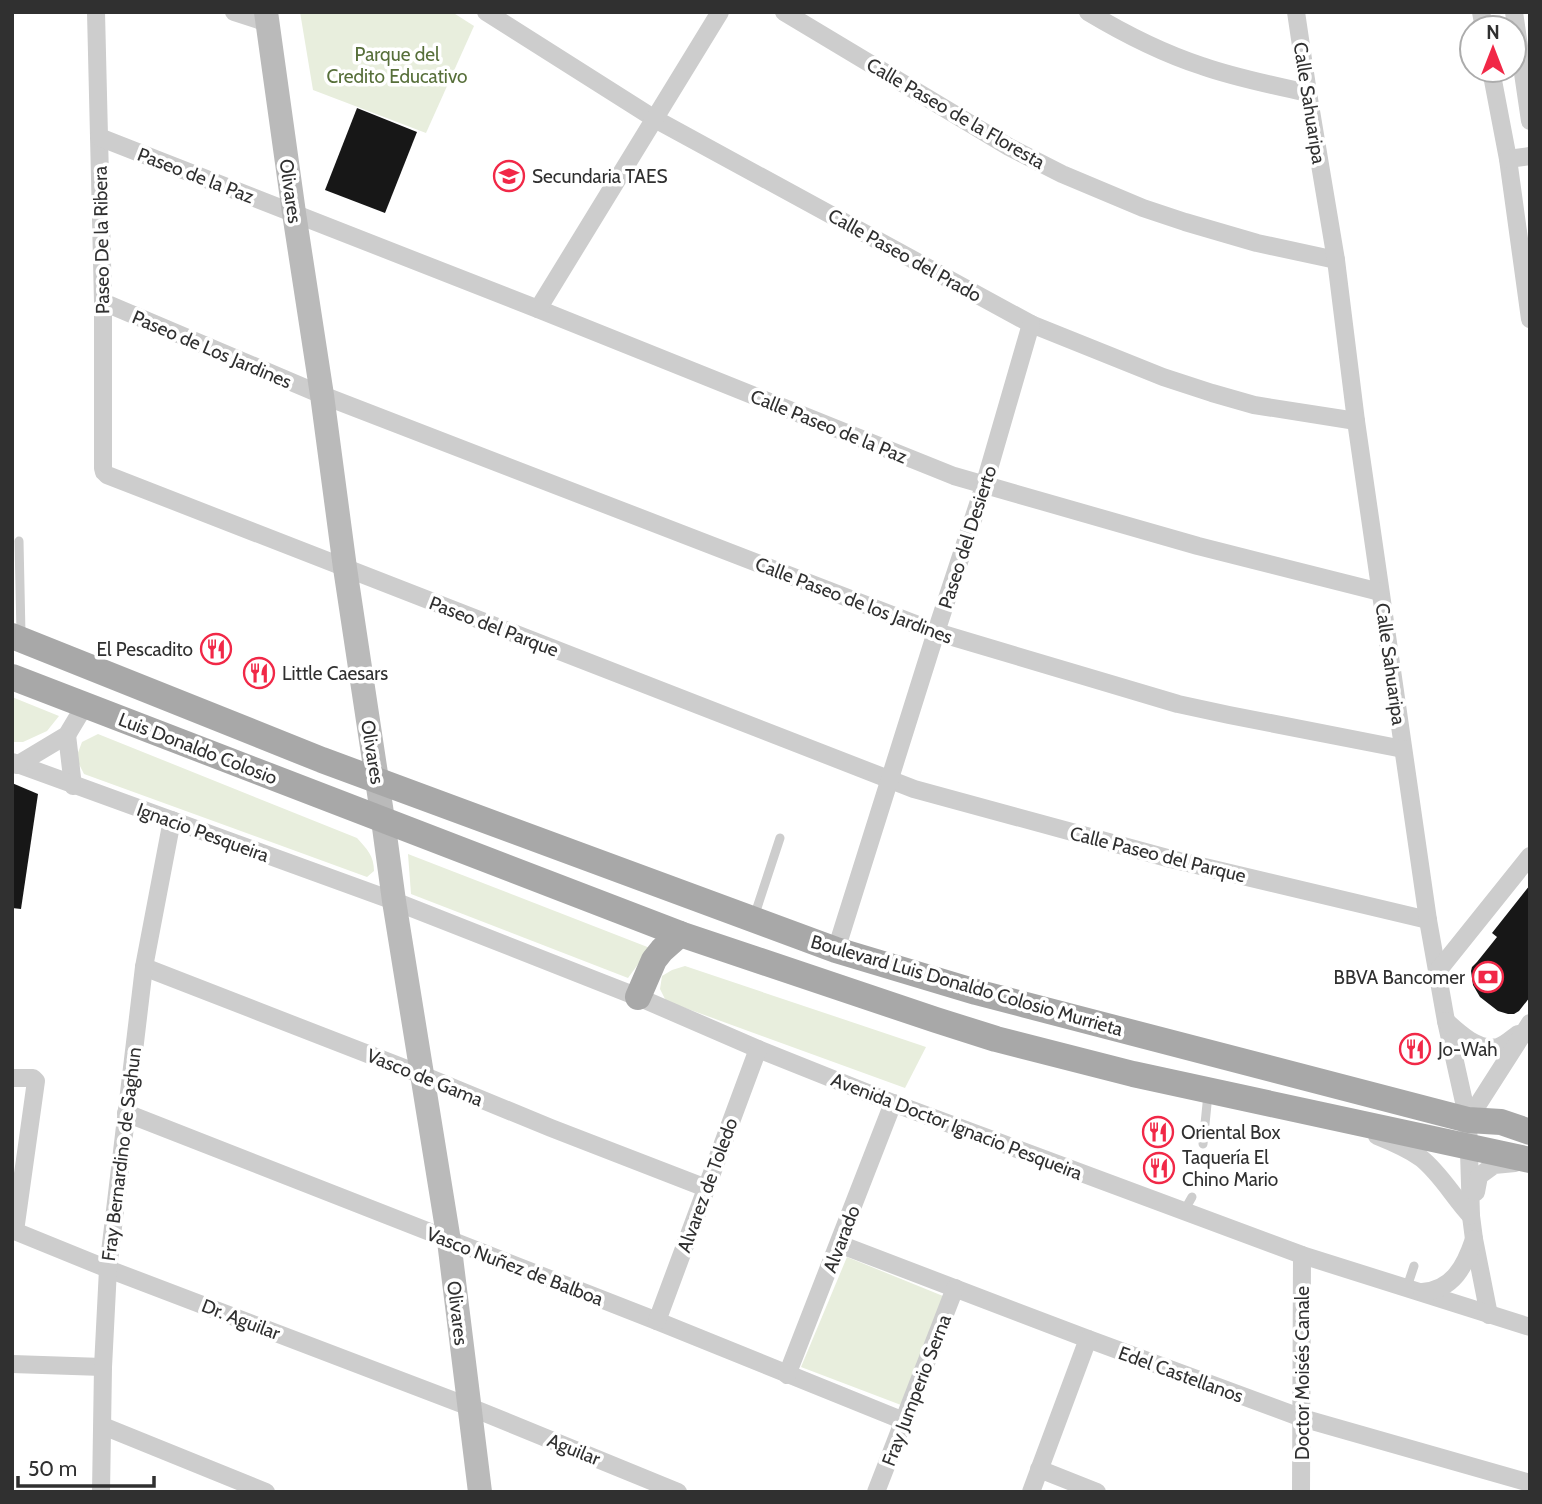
<svg xmlns="http://www.w3.org/2000/svg" width="1542" height="1504" font-family="Cabin,sans-serif">
<rect width="100%" height="100%" fill="#fff"/>
<g fill="#e8eedd">
<path d="M300,12H452L474,26L426,133L313,90Z"/>
<path d="M12,697L59,716L47,731L23,742H12Z"/>
<path d="M98,734L357,838C367,849 374,856 374,871L367,877L84,774L76,758L82,742Z"/>
<path d="M408,854L650,948L628,978L411,894Z"/>
<path d="M685,966L926,1047L905,1088L666,1001L660,989L662,976L672,970Z"/>
<path d="M847,1257L943,1296L901,1405L801,1367Z"/>
</g>
<g fill="#171717">
<path d="M357,108L417,132L385,213L325,190Z"/>
<path d="M12,783L38,794L21,909L12,908Z"/>
<path d="M1530,885V997L1519,1011L1514,1014H1508L1498,1011L1480,997L1473,985L1471,971L1472,967L1477,962L1497,937L1492,933Z"/>
</g>
<g fill="none" stroke-linecap="round" stroke-linejoin="round">
<g stroke="#cdcdcd" stroke-width="9">
<path d="M19,541L21,634"/>
<path d="M754,917L780,838"/>
<path d="M1203,1144L1208,1094"/>
<path d="M1184,1211L1192,1197"/>
<path d="M1407,1287L1414,1266"/>
</g>
<g stroke="#cdcdcd" stroke-width="18">
<path d="M96,12L103,302V468L104,472L107,475L914,789L1171,859L1428,920"/>
<path d="M234,12L268,23"/>
<path d="M486,12L655,119L1031,324L1163,377L1212,393L1254,405L1356,421"/>
<path d="M784,12L1009,147L1062,174L1143,208L1185,222L1257,243L1336,260"/>
<path d="M1088,12C1123,33 1162,53 1202,66C1236,78 1272,85 1308,93"/>
<path d="M1296,12L1308,93L1336,260L1356,421L1428,920L1446,1021L1468,1120L1471,1216L1474,1239L1489,1315"/>
<path d="M1481,12L1484,28"/>
<path d="M1514,12L1530,121"/>
<path d="M1491,70L1508,159L1530,319"/>
<path d="M99,137L538,309L954,476L1198,546L1380,592"/>
<path d="M1508,159L1530,156"/>
<path d="M103,302L322,395L936,632L1178,704L1229,715L1403,749"/>
<path d="M538,309L720,12"/>
<path d="M67,735L73,786"/>
<path d="M12,762L394,901L638,997L758,1049L893,1103L1302,1255L1530,1327"/>
<path d="M17,765L67,735L85,705"/>
<path d="M836,950L936,632L984,486L1031,324"/>
<path d="M144,967L422,1075L551,1128L706,1188"/>
<path d="M1437,972L1530,856"/>
<path d="M1446,1021C1459,1033 1478,1051 1498,1047C1505,1045 1512,1038 1518,1034"/>
<path d="M12,1078H33L36,1081L15,1231"/>
<path d="M126,1113L657,1321L904,1421"/>
<path d="M1468,1120L1530,1023"/>
<path d="M1377,1136C1392,1142 1408,1149 1421,1158C1441,1174 1454,1198 1471,1216"/>
<path d="M1476,1192L1479,1176L1494,1165L1515,1163"/>
<path d="M12,1230L108,1269L470,1407L678,1492"/>
<path d="M839,1244L1088,1339L1302,1418L1530,1483"/>
<path d="M1422,1292C1453,1290 1465,1266 1474,1239"/>
<path d="M657,1321L758,1049"/>
<path d="M12,1364L103,1367"/>
<path d="M787,1375L893,1103"/>
<path d="M103,1426L266,1492"/>
<path d="M1039,1469L1097,1492"/>
<path d="M101,1492L103,1367L108,1269L144,967L172,820"/>
<path d="M876,1492L955,1288"/>
<path d="M1031,1492L1088,1339"/>
<path d="M1301,1492L1302,1255"/>
</g>
<path stroke="#bababa" stroke-width="24" d="M266,12L294,213L322,395L345,568L383,820L394,901L449,1241L480,1492"/>
<g stroke="#a8a8a8" stroke-width="26">
<path d="M12,636L322,760L836,950L976,992L1468,1120L1501,1122L1530,1132"/>
<path d="M12,677L680,934L936,1020L996,1039L1133,1074L1530,1160"/>
<path d="M638,997L654,960L662,950L680,934"/>
</g>
</g>
<defs>
<g id="school-ring" transform="scale(1.575)"><circle r="9.5" fill="#fff" stroke="#f12847" stroke-width="1.5"/><path d="M0-5L7-2L0 1L-7-2ZM-4 1L0 2.5L4 1V4Q0 6-4 4Z" fill="#f12847"/></g>
<g id="restaurant-ring" transform="scale(1.575)"><circle r="9.5" fill="#fff" stroke="#f12847" stroke-width="1.5"/><path d="M-5-6h1v4h1v-4h1v4h1v-4h1v5L-1.5 .5V6h-2V.5L-5-1ZM5-6V6H3V1.5H1.5Q1.5-4 5-6Z" fill="#f12847"/></g>
<g id="bank-ring" transform="scale(1.575)"><circle r="9.5" fill="#fff" stroke="#f12847" stroke-width="1.5"/><path d="M-6-4H6V4H-6ZM0-2.3a2.3 2.3 0 1 0 0 4.6a2.3 2.3 0 1 0 0-4.6Z" fill="#f12847"/></g>
</defs>
<g fill-rule="evenodd">
<use href="#school-ring" x="509" y="176"/>
<use href="#restaurant-ring" x="216" y="649"/>
<use href="#restaurant-ring" x="259" y="673"/>
<use href="#bank-ring" x="1488" y="977"/>
<use href="#restaurant-ring" x="1415" y="1049"/>
<use href="#restaurant-ring" x="1158" y="1132"/>
<use href="#restaurant-ring" x="1159" y="1168"/>
</g>
<g text-anchor="middle" stroke-width="7" stroke-linejoin="round" paint-order="stroke">
<g font-size="19" fill="#576f3a" stroke="#fff">
<text x="397" y="61">Parque del<tspan x="397" dy="22">Credito Educativo</tspan></text>
</g>
<g font-size="19" fill="#303030" stroke="#fff">
<text transform="translate(1310 103) rotate(81)" y="7">Calle Sahuaripa</text>
<text transform="translate(956 113) rotate(30)" y="7">Calle Paseo de la Floresta</text>
<text transform="translate(196 175) rotate(21)" y="7">Paseo de la Paz</text>
<text transform="translate(291 191) rotate(82)" y="7">Olivares</text>
<text transform="translate(101 240) rotate(-91)" y="7">Paseo De la Ribera</text>
<text transform="translate(905 255) rotate(29)" y="7">Calle Paseo del Prado</text>
<text transform="translate(212 349) rotate(23)" y="7">Paseo de Los Jardines</text>
<text transform="translate(829 426) rotate(22)" y="7">Calle Paseo de la Paz</text>
<text transform="translate(967 537) rotate(-72)" y="7">Paseo del Desierto</text>
<text transform="translate(854 600) rotate(21)" y="7">Calle Paseo de los Jardines</text>
<text transform="translate(494 626) rotate(21)" y="7">Paseo del Parque</text>
<text transform="translate(1391 664) rotate(82)" y="7">Calle Sahuaripa</text>
<text transform="translate(198 748) rotate(21)" y="7">Luis Donaldo Colosio</text>
<text transform="translate(373 752) rotate(81)" y="7">Olivares</text>
<text transform="translate(203 832) rotate(20)" y="7">Ignacio Pesqueira</text>
<text transform="translate(1158 854) rotate(14)" y="7">Calle Paseo del Parque</text>
<text transform="translate(967 985) rotate(16)" y="7">Boulevard Luis Donaldo Colosio Murrieta</text>
<text transform="translate(425 1077) rotate(22)" y="7">Vasco de Gama</text>
<text transform="translate(957 1126) rotate(21)" y="7">Avenida Doctor Ignacio Pesqueira</text>
<text transform="translate(121 1154) rotate(-83)" y="7">Fray Bernardino de Saghun</text>
<text transform="translate(707 1185) rotate(-70)" y="7">Alvarez de Toledo</text>
<text transform="translate(841 1239) rotate(-69)" y="7">Alvarado</text>
<text transform="translate(515 1266) rotate(21)" y="7">Vasco Nuñez de Balboa</text>
<text transform="translate(458 1313) rotate(83)" y="7">Olivares</text>
<text transform="translate(241 1319) rotate(21)" y="7">Dr. Aguilar</text>
<text transform="translate(1302 1373) rotate(-90)" y="7">Doctor Moisés Canale</text>
<text transform="translate(1181 1374) rotate(20)" y="7">Edel Castellanos</text>
<text transform="translate(916 1390) rotate(-69)" y="7">Fray Jumperio Serna</text>
<text transform="translate(574 1449) rotate(22)" y="7">Aguilar</text>
</g>
<g font-size="19" fill="#303030" stroke="#fff" text-anchor="start">
<text x="532" y="183">Secundaria TAES</text>
<text x="193" y="656" text-anchor="end">El Pescadito</text>
<text x="282" y="680">Little Caesars</text>
<text x="1465" y="984" text-anchor="end">BBVA Bancomer</text>
<text x="1438" y="1056">Jo-Wah</text>
<text x="1181" y="1139">Oriental Box</text>
<text x="1182" y="1164">Taquería El<tspan x="1182" dy="22">Chino Mario</tspan></text>
</g>
</g>
<rect width="1542" height="1504" fill="none" stroke="#303030" stroke-width="28"/>
<g transform="translate(1493 49)"><circle r="33" fill="#ffffff" stroke="#acacac" stroke-width="2"/>
<path d="M0-5L12 26L0 18L-12 26Z" fill="#f12847"/>
<text y="-10" font-size="19" font-weight="bold" text-anchor="middle" fill="#303030">N</text>
</g>
<path d="M18 1476v10h136v-10" fill="none" stroke="#303030" stroke-width="3.5"/>
<text x="28" y="1476" font-size="21" fill="#303030" stroke="#ffffff" stroke-width="5" paint-order="stroke">50 m</text>
</svg>
